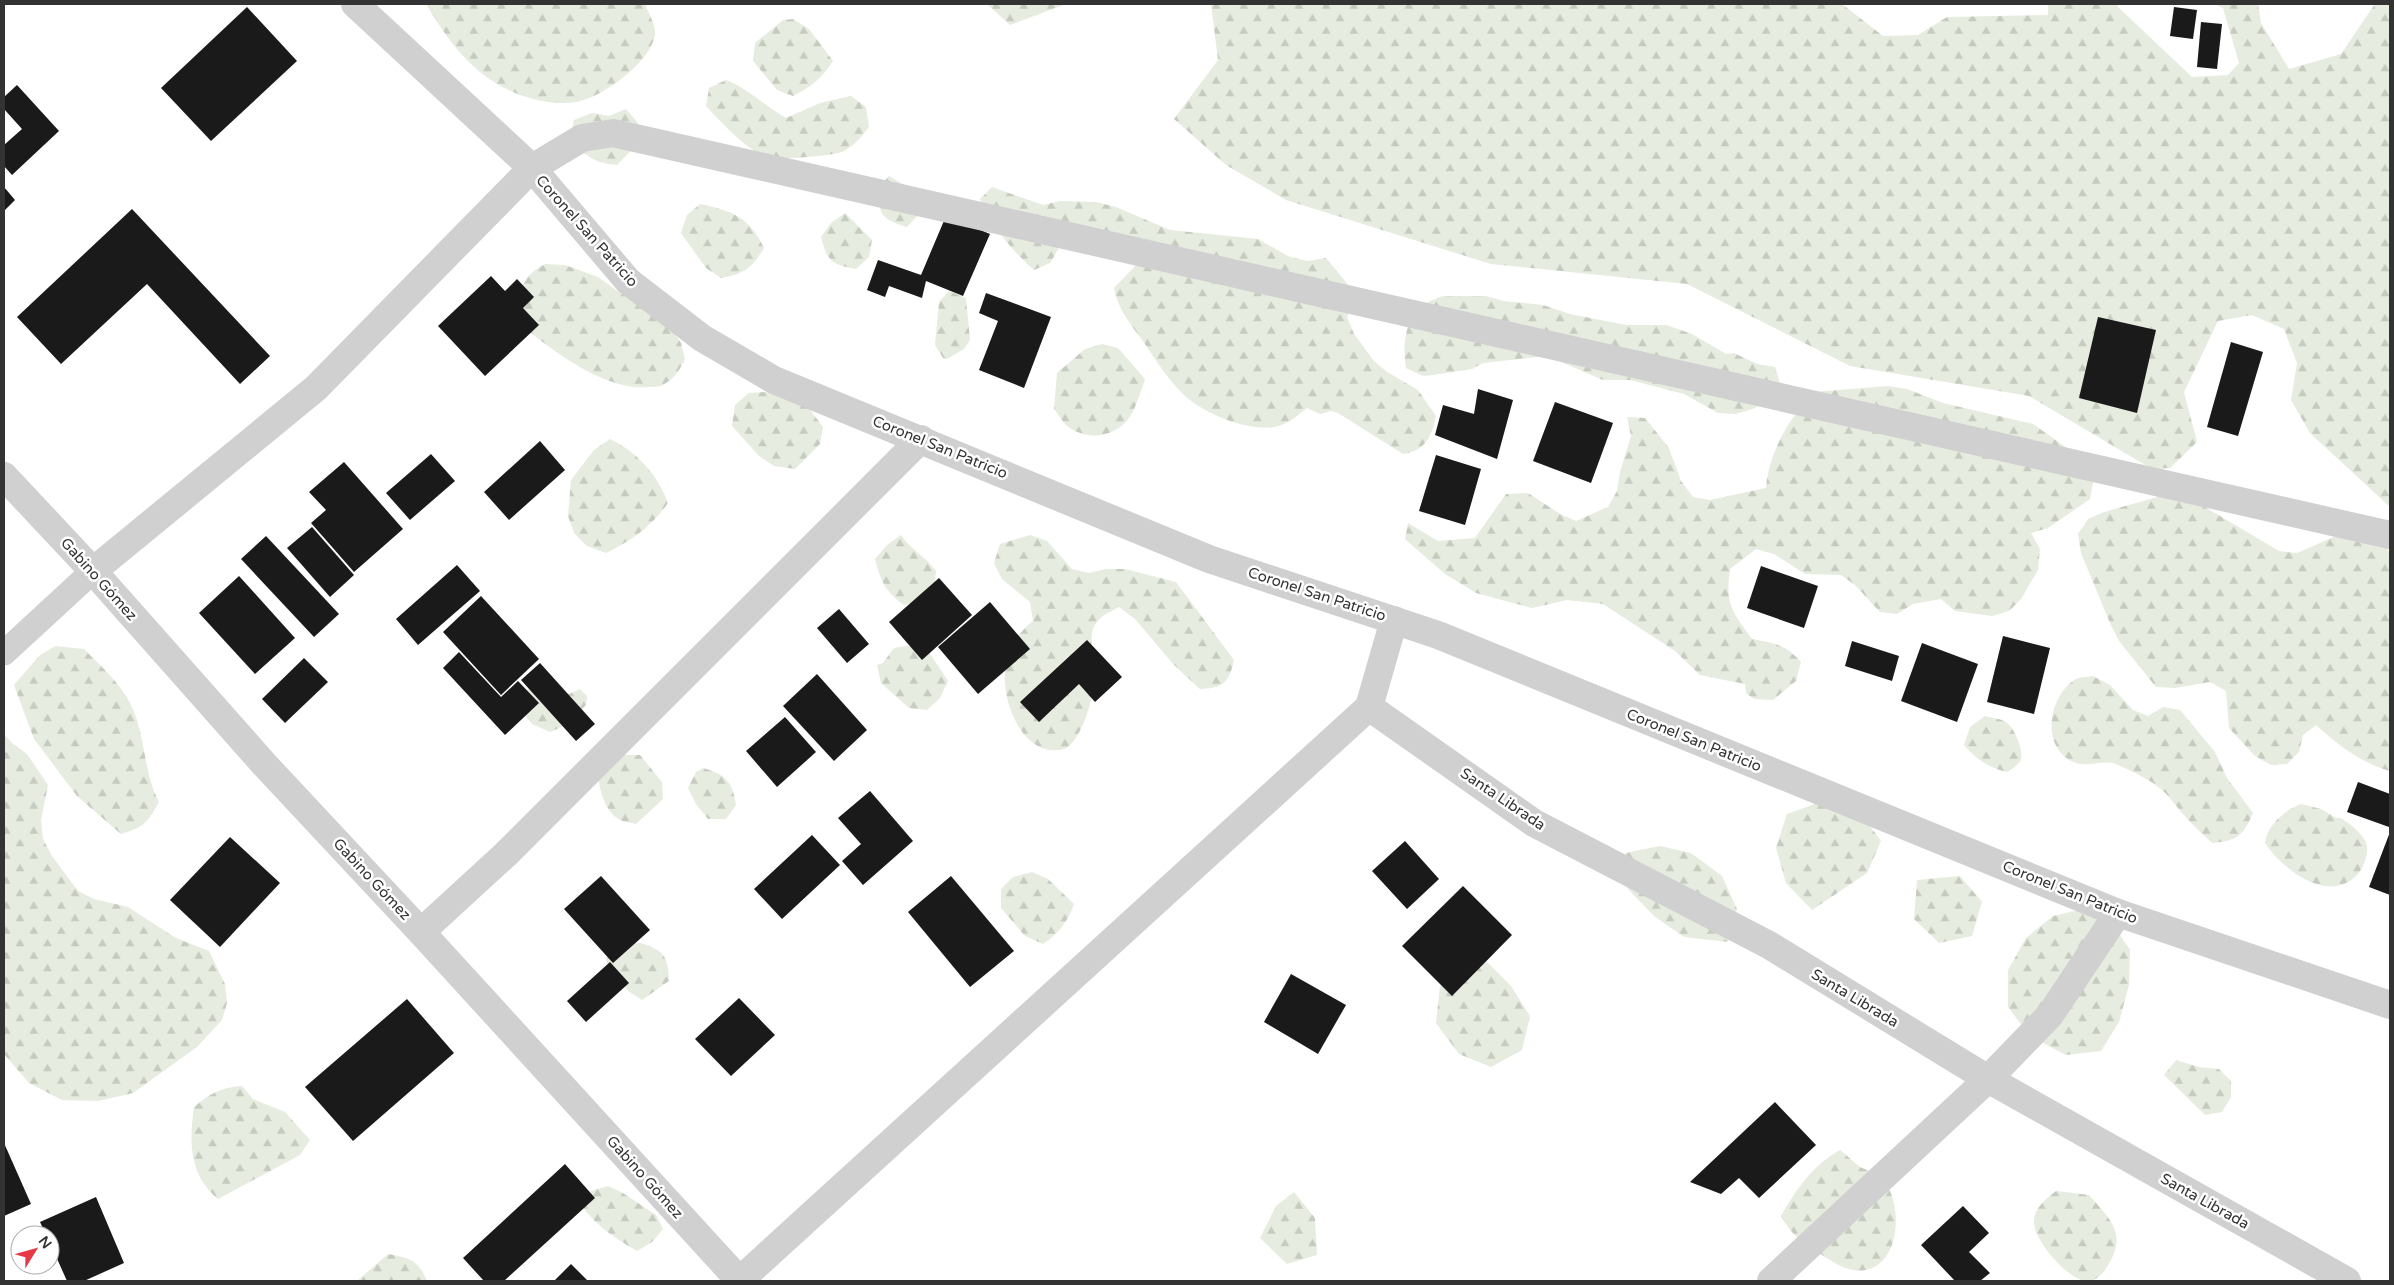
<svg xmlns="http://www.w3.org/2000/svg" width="2394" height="1285" font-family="'Varela Round',sans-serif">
<defs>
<pattern id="forest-firs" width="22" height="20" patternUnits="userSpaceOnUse" patternTransform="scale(1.25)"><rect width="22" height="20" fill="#e6ecdf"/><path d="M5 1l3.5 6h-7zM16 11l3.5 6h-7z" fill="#c6cbc0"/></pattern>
</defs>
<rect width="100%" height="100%" fill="#fff"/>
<g fill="url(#forest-firs)">
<path d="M426,4H645C648,12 655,24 655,32C655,59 604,96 580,101C562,106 537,101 520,95C474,77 450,44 426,4Z"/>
<path d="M987,4H1066L1010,25Z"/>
<path d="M1211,4H1842L1883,36L1918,35L1947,17L2048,15V4H2117L2118,7L2192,77L2228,75L2239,63L2223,8L2215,4H2258L2261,23L2289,69L2341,54L2375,4H2390V507L2310,433L2291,400L2297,363L2284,329L2252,315L2218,321L2184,392L2197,442L2170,468L2152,469L2029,396L1850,366L1687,284L1491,264L1286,200L1226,165L1174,119L1218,60Z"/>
<path d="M793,19L809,29L833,61C822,78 811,87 793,96L777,90L753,61L755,43L783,20Z"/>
<path d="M726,80C749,89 765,106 786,118L820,103L851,96L866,107L869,127C862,136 855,145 844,151C835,156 779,160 768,157C748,152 720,121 706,106L709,88Z"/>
<path d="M626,109L638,123L641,140L617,165C593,163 586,156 570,138L574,120L592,113L609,116Z"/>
<path d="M889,176L906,186L919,214L907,227C883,220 878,215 877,189Z"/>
<path d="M992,187L1043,205L1060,201L1096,202L1116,207L1170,230L1258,239L1290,257L1308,261L1326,258L1349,286L1354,302L1347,317L1354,334L1374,361L1387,372L1418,390L1436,416C1432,435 1426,451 1403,454L1338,413L1331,411L1320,414L1307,408C1297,416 1287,425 1274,427C1246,431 1205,414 1185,396C1169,381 1157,362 1145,344C1132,326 1118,310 1114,288L1139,262L1074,240L1059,248L1050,263L1034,270C1012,251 992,226 980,199Z"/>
<path d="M700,204C733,211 749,217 764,248C752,268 744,274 721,278L706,268L681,233L687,215Z"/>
<path d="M845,213L872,240L869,257L856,269C832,265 827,261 821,237L831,223Z"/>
<path d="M545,264L565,265L598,277L616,290L659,310L681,343L685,359C680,370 674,379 663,385C659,387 653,387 648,387C605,391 557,353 524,328C521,295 513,282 545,264Z"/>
<path d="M949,291L966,298L970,340L964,349L947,359L943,358L935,345L939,302Z"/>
<path d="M1444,296H1486L1503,301L1543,305L1570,314L1626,325H1666L1692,334L1726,354L1734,353L1757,364L1775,367L1780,383L1755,408L1736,414L1718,413L1684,394L1630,380H1603L1547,356L1483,363L1472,369L1433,375L1423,376L1406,368C1401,335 1408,305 1444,296Z"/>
<path d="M1102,344L1118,348L1145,379C1141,391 1137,404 1131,415C1117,438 1086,442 1066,425C1062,421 1058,414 1054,409L1057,373L1085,349Z"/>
<path d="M1888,386L1907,389L1943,403L2033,424L2091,465L2093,482L2090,499L2048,528L2031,533L2040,549L2038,570L2021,599L2009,611L1992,616L1955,611L1941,599L1913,604L1897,614L1880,612L1855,585L1841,575L1805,574L1774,554L1756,549L1730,569C1725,605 1732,611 1752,639C1775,643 1786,645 1801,662L1796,681L1773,700L1754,699L1746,693L1745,684L1700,675L1675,651L1603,604L1567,600L1532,608L1476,593L1445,574L1405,539L1408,523L1438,541L1475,538L1506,494L1528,493L1560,514L1576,521L1608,507L1617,491L1620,472L1631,436L1627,417L1645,418L1669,448L1681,481L1693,497L1710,500L1766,488C1769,452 1789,418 1814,392Z"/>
<path d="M766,392L784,397L802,399L823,427L820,444L795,469L774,466L759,456L732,426L735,405L749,393Z"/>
<path d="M610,439C638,453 657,474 668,503C652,526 631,541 606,553L587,546L574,533L568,516L571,480L594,450Z"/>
<path d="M2161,496L2198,503L2279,551L2297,553L2345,532L2385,542L2390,555V771C2361,763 2338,745 2316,725L2303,735L2299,752L2287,764L2271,765L2255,756L2229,728L2226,691L2210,682L2175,688L2156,687L2119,641L2110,623L2081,553L2078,534L2088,519L2104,512Z"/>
<path d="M901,535C911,550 924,555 936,571L934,590L920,601L904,605C885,591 881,582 875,559L887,545Z"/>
<path d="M1030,535L1047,541L1072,569L1089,573L1106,569H1125L1176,582L1234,660C1229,683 1223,688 1200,689L1174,665L1135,619L1119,607C1108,613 1098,616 1093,629C1089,640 1094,669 1094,682C1094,698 1080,744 1064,749C1022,760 999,697 1006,665C1010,646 1018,633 1033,621L1030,602L1002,579L994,563L1000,544Z"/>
<path d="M912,645L929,652L948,681L940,698L927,710L909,708L881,683L877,665L883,663L894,648Z"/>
<path d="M55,646L84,649C100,665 121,684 131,705C146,736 143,772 159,802C148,822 143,828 121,834L77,796L34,739L14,685L39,656Z"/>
<path d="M2093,676L2110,685L2133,710L2148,716L2163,707L2180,710L2215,752L2227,778L2253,813C2243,836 2237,841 2212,843C2203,834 2193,826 2185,816C2177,808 2171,798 2162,790C2151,780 2130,770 2116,764C2098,758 2084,772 2065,757C2042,738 2051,696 2074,680C2079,677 2087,677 2093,676Z"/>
<path d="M534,689L556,700L580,689L587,696L586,705L566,725L550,732L532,724L514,702L524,690Z"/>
<path d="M1985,716C1991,718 1998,718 2004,721C2013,724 2024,750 2021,759C2019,765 2012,769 2007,772C1989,768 1976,759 1964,745L1970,727Z"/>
<path d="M4,734L12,743L27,754L48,785L41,820L43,839L52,856L78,891L94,899L128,907L176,938L209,951L225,984L227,1003L222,1020L197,1047L133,1093L98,1101L62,1100L29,1083L4,1054Z"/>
<path d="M610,755H640L662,782L663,799L636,824C630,822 621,822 617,818C602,807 599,785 597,768Z"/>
<path d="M703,768C726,775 732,781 736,805L726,819H708L696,804L688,788L696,772Z"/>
<path d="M1823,801L1859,811L1881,841L1867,873L1812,910L1786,883L1776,848L1787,814Z"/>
<path d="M2301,804L2321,809L2336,818H2341C2350,824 2365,835 2367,846C2368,855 2363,869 2357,875C2328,905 2283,870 2265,843C2267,825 2285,810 2301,804Z"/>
<path d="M1660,846L1691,853L1722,876L1737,909L1728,942L1684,937L1654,916L1628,889L1625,853Z"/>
<path d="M1032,872L1048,879L1074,904C1067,923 1059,933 1043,944L1025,936L1001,908V889L1013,877Z"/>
<path d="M1960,876L1982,902L1972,936L1939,943L1914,919L1917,880Z"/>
<path d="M2087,908L2110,920L2130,950L2129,985L2119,1022L2101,1051L2066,1055L2030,1036L2008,1007V970L2026,938L2053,916Z"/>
<path d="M640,943C664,950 668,956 669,981L642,1000L628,991L606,962L610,944Z"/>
<path d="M1486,961L1511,986L1530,1016L1522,1050L1491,1067L1459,1054L1436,1023L1440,986Z"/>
<path d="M2176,1060L2199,1067L2219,1069L2231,1081V1097L2222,1112L2205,1115L2164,1075Z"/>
<path d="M242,1086L253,1099L285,1112L310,1140L300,1155L218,1199C189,1175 189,1142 194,1107C209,1094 221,1087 242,1086Z"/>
<path d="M1840,1150C1847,1155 1853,1162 1860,1167C1866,1170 1873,1171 1878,1174C1907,1198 1902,1278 1853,1270C1842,1268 1831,1261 1822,1255C1803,1243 1792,1236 1781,1216C1797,1188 1812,1166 1840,1150Z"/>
<path d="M608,1186L623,1193L656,1215L663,1229L652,1242L637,1251C615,1238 597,1227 582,1206L591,1191Z"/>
<path d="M2056,1191L2089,1195C2111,1220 2128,1234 2107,1267C2103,1274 2095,1282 2086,1281C2068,1280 2032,1239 2034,1220C2035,1207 2047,1198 2056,1191Z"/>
<path d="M1294,1192L1315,1218L1317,1255L1287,1264L1260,1238L1276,1206Z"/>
<path d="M388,1254C410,1258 418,1260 427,1281H357Z"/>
</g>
<g fill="#1a1a1a">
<path d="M247,7L297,61L211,141L161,88Z"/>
<path d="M2174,7L2197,10L2193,39L2170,36Z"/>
<path d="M2201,22L2222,24L2217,69L2197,67Z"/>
<path d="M17,85L59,131L12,175L4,166V145L22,129L4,109V97Z"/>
<path d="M4,187L15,200L4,211Z"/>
<path d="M132,209L270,356L240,384L147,284L61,364L17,317Z"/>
<path d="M946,216L990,234L963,296L926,281L922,298L889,286L885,297L867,290L878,260L921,275Z"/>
<path d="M491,276L505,291L517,279L534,297L523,308L539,325L485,376L438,326Z"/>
<path d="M986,293L1051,317L1024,388L979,370L998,321L979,313Z"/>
<path d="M2098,317L2156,330L2137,413L2079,398Z"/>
<path d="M2231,342L2263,352L2238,436L2207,427Z"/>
<path d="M1478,389L1513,400L1497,459L1435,435L1443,405L1474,414Z"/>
<path d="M1555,402L1613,423L1591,483L1533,461Z"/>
<path d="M540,441L565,470L509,520L484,492Z"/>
<path d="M431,454L455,481L410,520L386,493Z"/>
<path d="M1436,455L1481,469L1465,525L1419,511Z"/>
<path d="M344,462L403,529L354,572L311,523L326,510L309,492Z"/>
<path d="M312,527L354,575L330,597L287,548Z"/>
<path d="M266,536L339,614L314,637L241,559Z"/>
<path d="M457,565L480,591L418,645L396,619Z"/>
<path d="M1761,566L1818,586L1804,628L1747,608Z"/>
<path d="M239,576L295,638L255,674L199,613Z"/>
<path d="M939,578L972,615L922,660L889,622Z"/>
<path d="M481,596L539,659L501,695L443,632Z"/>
<path d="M990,602L1030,649L978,694L938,647Z"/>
<path d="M839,609L869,644L847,663L817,628Z"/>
<path d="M2003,636L2050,648L2034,714L1987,702Z"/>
<path d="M1087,640L1122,677L1095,702L1079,684L1039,722L1020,702Z"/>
<path d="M1852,641L1899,656L1892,681L1845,666Z"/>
<path d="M1922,643L1978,664L1957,722L1901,701Z"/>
<path d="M459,652L501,697L518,681L539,703L505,735L443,668Z"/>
<path d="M304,658L328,682L285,723L262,699Z"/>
<path d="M540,663L595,724L576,741L521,680Z"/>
<path d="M817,674L867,730L834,761L783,706Z"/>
<path d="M785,717L816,752L777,787L746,751Z"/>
<path d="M2358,782L2390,794L2389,827L2347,812Z"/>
<path d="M870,791L913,841L863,885L842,861L861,844L838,818Z"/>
<path d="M2390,832V895L2369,887Z"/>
<path d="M812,835L840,865L782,919L754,889Z"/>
<path d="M230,837L280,883L220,947L170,900Z"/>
<path d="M1405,841L1439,879L1407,909L1372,871Z"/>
<path d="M601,876L650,930L613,963L564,909Z"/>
<path d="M951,876L1014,951L970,987L908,912Z"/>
<path d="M1463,886L1512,935L1452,996L1402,946Z"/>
<path d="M610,962L629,983L586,1022L567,1001Z"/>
<path d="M1291,974L1346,1005L1318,1054L1264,1022Z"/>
<path d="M739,998L775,1035L731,1076L695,1039Z"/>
<path d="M407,999L454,1053L353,1141L305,1087Z"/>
<path d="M1775,1102L1816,1145L1759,1198L1739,1178L1721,1194L1690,1182Z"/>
<path d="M4,1143L31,1204L4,1216Z"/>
<path d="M565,1164L595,1198L504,1281H484L463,1258Z"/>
<path d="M96,1197L124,1263L84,1281H67L50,1243V1235H46L40,1222Z"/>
<path d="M1963,1206L1989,1233L1969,1252L1990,1273L1980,1281H1955L1921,1245Z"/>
<path d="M571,1264L588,1281H554Z"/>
</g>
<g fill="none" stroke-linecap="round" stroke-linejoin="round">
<path stroke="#d0d0d0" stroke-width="25" d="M4,653L93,571"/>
<g stroke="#d0d0d0" stroke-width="28">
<path d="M355,4L532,168L628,281L702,338L774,380L1209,559L1438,635L2118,913L2390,1005"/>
<path d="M4,476L93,571L264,764L421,932L740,1281"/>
<path d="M93,571L316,388L532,168L582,138L613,133L2390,535"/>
<path d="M1369,707L1534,823L1769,945L1988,1079L2347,1281"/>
<path d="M421,932L506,854L921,439"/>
<path d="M739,1281L1369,707L1394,620"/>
<path d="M1771,1281L1988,1079L2050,1015L2118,913"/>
</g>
</g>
<g text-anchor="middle" stroke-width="5" stroke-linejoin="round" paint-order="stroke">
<g font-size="15" fill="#333" stroke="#fff">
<text transform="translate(587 231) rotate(48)" y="5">Coronel San Patricio</text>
<text transform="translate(940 447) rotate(22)" y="5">Coronel San Patricio</text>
<text transform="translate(99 579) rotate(48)" y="5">Gabino Gómez</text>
<text transform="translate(1317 594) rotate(18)" y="5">Coronel San Patricio</text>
<text transform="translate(1694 740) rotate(22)" y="5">Coronel San Patricio</text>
<text transform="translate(1503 799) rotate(34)" y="5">Santa Librada</text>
<text transform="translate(372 879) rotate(47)" y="5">Gabino Gómez</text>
<text transform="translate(2070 892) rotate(22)" y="5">Coronel San Patricio</text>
<text transform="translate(1855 998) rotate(31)" y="5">Santa Librada</text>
<text transform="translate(645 1177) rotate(48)" y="5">Gabino Gómez</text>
<text transform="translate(2205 1201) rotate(29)" y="5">Santa Librada</text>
</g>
</g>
<rect width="2394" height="1285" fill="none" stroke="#333333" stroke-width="10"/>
<g transform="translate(35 1250) rotate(53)"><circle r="24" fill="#ffffff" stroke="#adadad"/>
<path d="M0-4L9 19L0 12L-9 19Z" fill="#e63946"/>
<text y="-8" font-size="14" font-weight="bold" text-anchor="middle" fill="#333333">N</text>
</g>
</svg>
